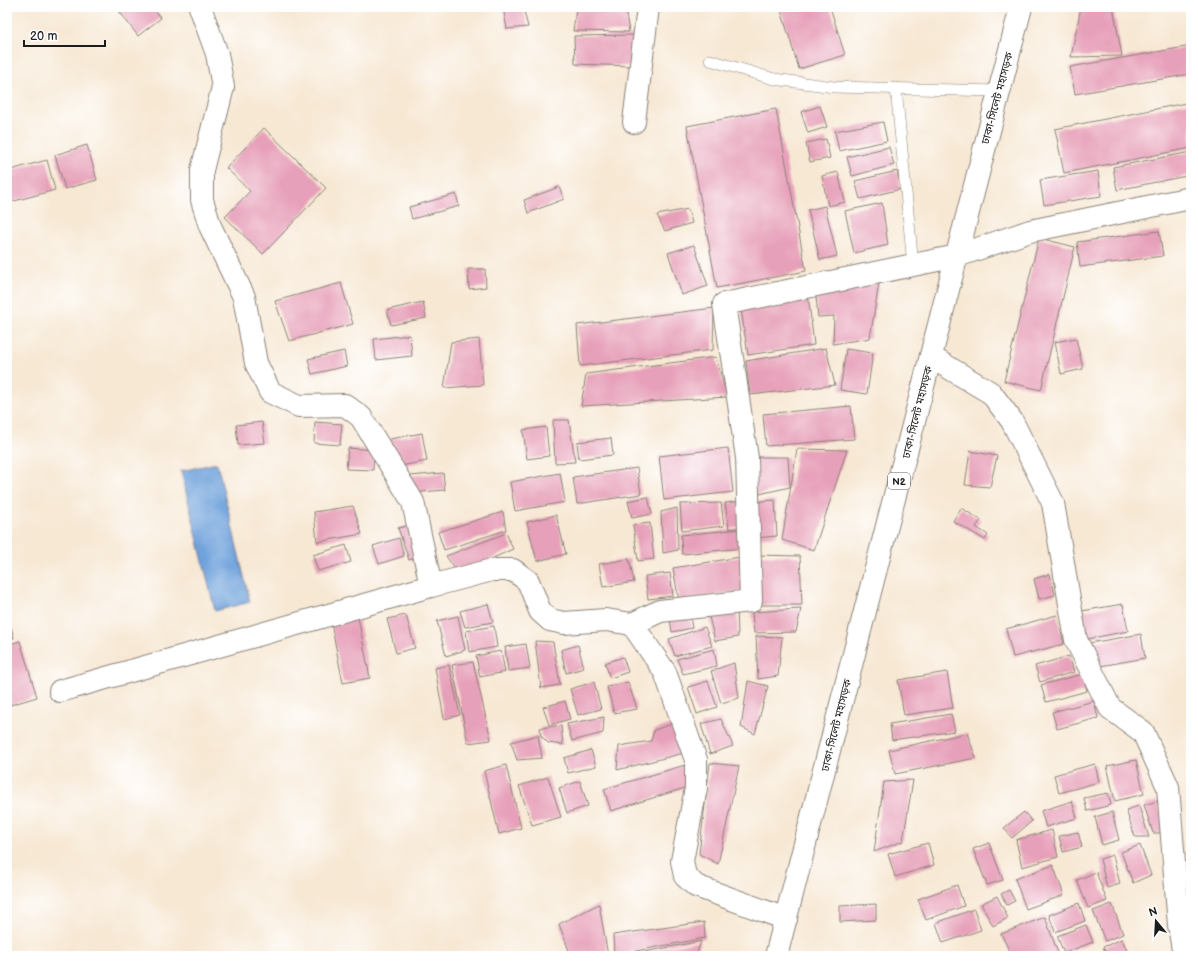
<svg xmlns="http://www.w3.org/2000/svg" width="1198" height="963" font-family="'Balsamiq Sans','Noto Sans Bengali',sans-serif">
<rect width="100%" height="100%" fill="#fff"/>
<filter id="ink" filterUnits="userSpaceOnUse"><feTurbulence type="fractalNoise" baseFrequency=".025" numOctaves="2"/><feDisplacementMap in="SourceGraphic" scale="8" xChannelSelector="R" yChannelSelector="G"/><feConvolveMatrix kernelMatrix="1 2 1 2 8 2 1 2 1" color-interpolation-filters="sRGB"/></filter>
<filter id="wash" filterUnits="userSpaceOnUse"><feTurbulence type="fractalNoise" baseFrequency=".012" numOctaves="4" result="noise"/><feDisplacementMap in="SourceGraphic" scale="16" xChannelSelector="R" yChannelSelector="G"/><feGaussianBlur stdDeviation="0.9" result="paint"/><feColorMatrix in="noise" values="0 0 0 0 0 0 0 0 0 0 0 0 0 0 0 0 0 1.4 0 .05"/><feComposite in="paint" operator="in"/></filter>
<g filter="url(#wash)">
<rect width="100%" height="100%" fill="#f7e8d4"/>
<path fill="#6fa2db" stroke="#465f7c" d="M217,463L250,602L215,611L181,471Z"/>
<g id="blocks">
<g fill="#e7a0b9">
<path d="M116,7H152L161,18L138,36Z"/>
<path d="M503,7H523L528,27L507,29Z"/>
<path d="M780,7H830L845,55L799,69Z"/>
<path d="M1081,7H1113L1122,56L1071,57Z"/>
<path d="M625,8L629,32L573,31L576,9Z"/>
<path d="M634,35L632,66L575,64L574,36Z"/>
<path d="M1191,46V74L1075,94L1070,67Z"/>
<path d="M1191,102V148L1064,173L1055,129Z"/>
<path d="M820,106L827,127L808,133L801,112Z"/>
<path d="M776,109L806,271L717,288L687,126Z"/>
<path d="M883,122L887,141L839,151L835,131Z"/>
<path d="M264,128L326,188L263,254L225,217L250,191L226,168Z"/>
<path d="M826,139L830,158L810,162L806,143Z"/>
<path d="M87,145L97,180L65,189L55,155Z"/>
<path d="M889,147L894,165L852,176L847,157Z"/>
<path d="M1191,152V175L1117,190L1113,167Z"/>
<path d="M47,160L55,190L7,203V171Z"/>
<path d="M897,171L901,189L860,199L855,181Z"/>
<path d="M1098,171L1101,196L1044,205L1040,180Z"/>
<path d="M838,172L845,202L828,206L822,176Z"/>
<path d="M559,187L564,199L528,213L524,200Z"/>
<path d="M456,194L459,206L412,219L409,207Z"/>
<path d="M882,203L888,245L854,253L845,211Z"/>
<path d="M825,206L837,256L820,260L808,210Z"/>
<path d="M688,209L692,223L665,231L657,215Z"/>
<path d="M1159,231L1163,256L1080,267L1077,242Z"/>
<path d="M1039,238L1075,247L1041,390L1004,381Z"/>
<path d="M694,245L708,286L682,295L668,253Z"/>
<path d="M468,269H485L486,287L469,289Z"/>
<path d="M341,283L353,324L289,341L275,301Z"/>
<path d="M879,283L870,338L833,344L834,316L818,317L816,296Z"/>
<path d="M808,294L814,345L748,355L740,303Z"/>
<path d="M423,302L426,318L391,325L387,310Z"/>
<path d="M714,308L713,350L580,366L577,325Z"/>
<path d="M410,335L412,356L376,360L374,339Z"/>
<path d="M1076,338L1083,369L1061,374L1055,342Z"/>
<path d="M479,339L483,385L444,388L451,342Z"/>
<path d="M826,348L835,385L750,395L746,361Z"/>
<path d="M846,349L873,353L867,394L840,390Z"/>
<path d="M344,351L347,366L312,374L308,359Z"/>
<path d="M716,357L727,397L581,406L586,374Z"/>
<path d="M851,406L854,439L766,446L763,414Z"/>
<path d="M553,420H569L575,462L555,463Z"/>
<path d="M262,422L265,443L238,445L236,425Z"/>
<path d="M315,422L342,424L340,445L314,443Z"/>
<path d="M546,427L549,456L527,459L523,430Z"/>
<path d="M422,433L427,461L395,467L390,439Z"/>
<path d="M611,438L613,455L579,459L577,442Z"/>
<path d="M348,448L374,450L373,470L346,469Z"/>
<path d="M728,448L733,492L664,500L659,456Z"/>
<path d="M797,449L847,450L814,550L782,540Z"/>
<path d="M970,451L997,456L990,487L965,485Z"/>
<path d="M755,457H788L790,487L755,495Z"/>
<path d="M637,468L641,494L577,504L573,477Z"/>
<path d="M443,473L445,490L411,493L410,476Z"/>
<path d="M560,473L565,502L515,511L510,482Z"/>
<path d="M648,497L652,514L632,518L628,501Z"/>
<path d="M775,500L777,536L755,538L752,502Z"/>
<path d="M741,501L745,526L729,529L725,503Z"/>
<path d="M721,503L724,526L682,531L680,504Z"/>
<path d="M353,506L362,534L317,542L314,512Z"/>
<path d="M677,508L678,550L663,553L661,512Z"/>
<path d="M961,508L981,520L976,527L988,535L985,540L953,521Z"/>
<path d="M503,512L506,530L444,550L438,532Z"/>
<path d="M556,515L566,554L537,561L527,522Z"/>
<path d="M650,523L654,559L638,561L633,525Z"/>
<path d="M411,525L421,556L409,560L398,528Z"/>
<path d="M741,529L743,548L682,554L681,535Z"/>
<path d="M506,533L513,549L458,574L446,556Z"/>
<path d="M399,538L404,556L379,564L373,546Z"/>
<path d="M346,545L351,562L318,571L313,555Z"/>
<path d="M754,555L800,556L802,605H757Z"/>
<path d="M740,557L746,590L679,601L673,568Z"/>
<path d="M629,559L634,582L603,587L599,564Z"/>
<path d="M670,573L673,596L648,599L645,576Z"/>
<path d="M1050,574L1055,595L1039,599L1034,579Z"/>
<path d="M488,604L493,622L465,627L460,611Z"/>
<path d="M1123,604L1128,631L1087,639L1082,611Z"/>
<path d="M737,606L738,637L715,641L707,609Z"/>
<path d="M801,609L796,632L754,633L752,612Z"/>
<path d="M689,610L692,628L672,632L669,613Z"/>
<path d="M7,613L14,638L7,639Z"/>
<path d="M406,615L415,648L396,653L387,619Z"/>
<path d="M1057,615L1064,644L1013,657L1006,629Z"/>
<path d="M458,616L465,650L446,656L437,621Z"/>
<path d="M358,617L370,678L343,683L331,623Z"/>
<path d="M494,626L497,647L469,652L466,631Z"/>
<path d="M705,627L712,646L675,656L669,639Z"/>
<path d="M1141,634L1145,658L1095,667L1090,643Z"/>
<path d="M756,636L782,637L778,676L758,679Z"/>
<path d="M20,641L37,697L7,706V645Z"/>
<path d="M535,641L553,642L560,685L541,688Z"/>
<path d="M526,644L530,668L508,671L505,647Z"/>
<path d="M578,645L584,668L566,673L561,650Z"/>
<path d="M714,649L717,666L683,674L677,659Z"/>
<path d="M501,651L505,672L480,677L476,656Z"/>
<path d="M1069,656L1074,672L1040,682L1035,666Z"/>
<path d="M623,657L628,672L610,678L605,663Z"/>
<path d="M473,662L491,740L468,743L452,665Z"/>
<path d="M734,663L739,698L721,703L711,671Z"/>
<path d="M449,665L460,715L444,719L435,668Z"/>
<path d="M947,672L953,708L904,715L898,680Z"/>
<path d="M1083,674L1087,691L1046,702L1041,685Z"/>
<path d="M708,681L717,707L697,714L688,687Z"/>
<path d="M748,681L768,686L755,734L741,727Z"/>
<path d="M594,682L601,709L578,715L570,689Z"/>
<path d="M628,682L637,709L614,713L607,687Z"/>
<path d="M565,701L570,719L549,725L543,707Z"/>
<path d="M1094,701L1098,718L1057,729L1052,712Z"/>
<path d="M951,714L955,731L892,740L890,724Z"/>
<path d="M604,717L603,733L572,741L567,724Z"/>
<path d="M721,719L733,746L710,754L701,724Z"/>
<path d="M675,723L688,752L617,770L619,746L651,741L654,730Z"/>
<path d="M561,725L563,745L548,743L541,736L540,728Z"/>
<path d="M967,733L976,758L895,774L889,750Z"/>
<path d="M538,735L542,758L517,760L511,742Z"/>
<path d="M591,750L596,766L568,773L564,758Z"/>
<path d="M1136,760L1144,794L1115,801L1107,766Z"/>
<path d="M692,763L688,787L611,811L604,789Z"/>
<path d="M710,763L739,766L718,864L699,854Z"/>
<path d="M1095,764L1099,782L1059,793L1054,775Z"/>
<path d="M506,765L521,828L499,834L484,771Z"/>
<path d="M548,777L561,817L532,825L519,786Z"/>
<path d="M913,780L903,841L874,852L884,782Z"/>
<path d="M580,781L588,806L567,813L559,788Z"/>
<path d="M1108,793L1111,805L1087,811L1084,798Z"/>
<path d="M1072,801L1077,818L1046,827L1041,811Z"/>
<path d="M1157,801L1167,833H1153L1144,805Z"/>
<path d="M1139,806L1149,837H1135L1126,810Z"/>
<path d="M1024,812L1032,821L1012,838L1004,828Z"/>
<path d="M1112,812L1119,840L1102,845L1095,817Z"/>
<path d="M1052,830L1058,857L1022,867L1016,840Z"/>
<path d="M1078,832L1082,847L1063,852L1059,836Z"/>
<path d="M928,843L934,865L895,877L888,854Z"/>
<path d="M989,843L1003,880L987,885L973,849Z"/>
<path d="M1140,845L1151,875L1133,883L1121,852Z"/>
<path d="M1113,855L1120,884L1107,888L1100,859Z"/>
<path d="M1053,865L1064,895L1026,909L1015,879Z"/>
<path d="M1096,872L1107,901L1088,908L1077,880Z"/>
<path d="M957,885L964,906L926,920L918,899Z"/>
<path d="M1009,890L1015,901L1007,905L1001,894Z"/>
<path d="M997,896L1008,918L993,926L981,904Z"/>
<path d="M1079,903L1085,921L1055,932L1049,915Z"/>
<path d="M599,904L608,956H571L559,924Z"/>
<path d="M876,904V920L840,922V906Z"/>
<path d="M1112,904L1123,934L1105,941L1093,911Z"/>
<path d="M974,909L981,930L943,943L936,923Z"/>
<path d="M1045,917L1059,956H1018L1010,952L1001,934Z"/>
<path d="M704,922L705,938L614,955L613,935Z"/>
<path d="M1086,925L1093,942L1064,953L1057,936Z"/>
<path d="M1122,939L1129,956H1107L1103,947Z"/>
<path d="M701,941L696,956H628V955Z"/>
</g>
</g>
</g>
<g filter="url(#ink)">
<use href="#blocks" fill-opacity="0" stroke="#8a8278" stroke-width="1"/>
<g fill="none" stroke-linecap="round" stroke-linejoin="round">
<g stroke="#8a8278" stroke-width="12">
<g id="lane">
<path d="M710,60L774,79L834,87L999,91"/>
<path d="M896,88L913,265"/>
</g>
</g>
<g stroke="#8a8278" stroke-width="24">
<g id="street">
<path d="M200,7L217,54L223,87L202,170V200L210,226L244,297L256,363L270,392L299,406L345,405L361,417L413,502L431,586L492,570H513L528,581L540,611L550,620L564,623L606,620L632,624L665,672L696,760V788L682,861L685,876L696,886L786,919"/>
<path d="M634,122L648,7"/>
<path d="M931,357L991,393L1012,421L1053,503L1076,640L1110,708L1143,732L1168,787L1179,925L1184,956"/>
<path d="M632,624L660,611L751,601L747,458L724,304L957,256L1030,231L1191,198"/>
<path d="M60,691L431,586"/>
</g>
</g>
<g stroke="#8a8278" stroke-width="24">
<path id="highway" d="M776,956L1021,7"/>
</g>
<use href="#lane" stroke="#fff" stroke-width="11"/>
<use href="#street" stroke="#fff" stroke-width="22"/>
<use href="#highway" stroke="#fff" stroke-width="22"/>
</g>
</g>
<g text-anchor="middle" stroke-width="3" stroke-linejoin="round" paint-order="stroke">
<rect fill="#fff" stroke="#606060" stroke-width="1" x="888" y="473" width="22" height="16" rx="3"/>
<g font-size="10" font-weight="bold" fill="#1c1c1c">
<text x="899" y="485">N2</text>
</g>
<g font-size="11" fill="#1c1c1c" stroke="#fff">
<text transform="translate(997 98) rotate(-75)" y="4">ঢাকা-সিলেট মহাসড়ক</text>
<text transform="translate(917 412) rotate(-76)" y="4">ঢাকা-সিলেট মহাসড়ক</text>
<text transform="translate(836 725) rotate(-76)" y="4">ঢাকা-সিলেট মহাসড়ক</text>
</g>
</g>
<rect width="1198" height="963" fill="none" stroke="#fff" stroke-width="24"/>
<g transform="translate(1156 921) rotate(342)" stroke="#ffffff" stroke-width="3" paint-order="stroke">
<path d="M0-3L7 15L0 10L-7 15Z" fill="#1c1c1c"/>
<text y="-6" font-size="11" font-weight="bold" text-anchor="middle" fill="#1c1c1c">N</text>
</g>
<path d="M24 40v6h81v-6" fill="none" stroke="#1c1c1c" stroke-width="2"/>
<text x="30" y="40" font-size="12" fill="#1c1c1c" stroke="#ffffff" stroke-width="3" paint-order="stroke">20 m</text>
</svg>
